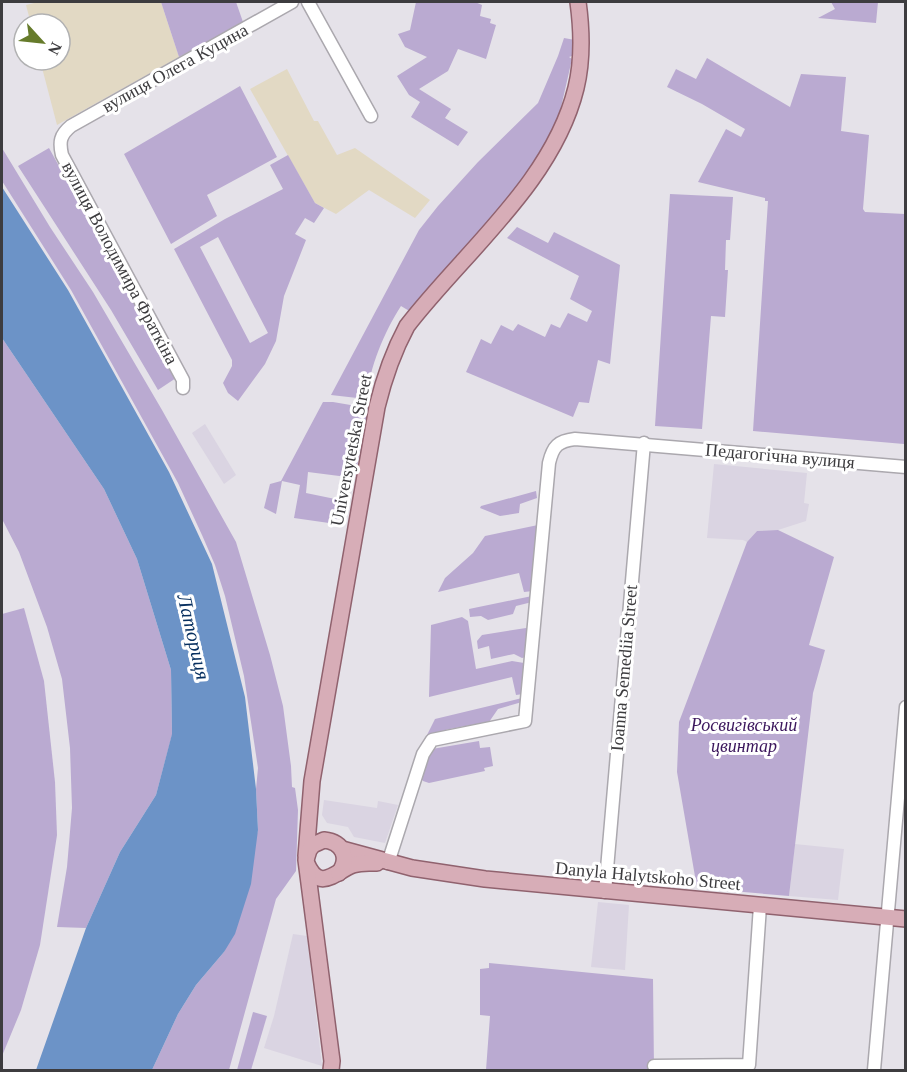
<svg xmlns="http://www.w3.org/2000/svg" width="907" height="1072" font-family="'Times New Roman',serif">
<rect width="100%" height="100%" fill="#e5e2e9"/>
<g fill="#dad4e2">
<path d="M205,424L236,475L224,484L192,433Z"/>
<path d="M714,464L807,473L804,503L809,504L806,521L778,530L757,531L747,542L743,540L707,538Z"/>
<path d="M324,800L377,808L378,801L398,805L385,843L354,837L348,827L327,823L322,815Z"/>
<path d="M795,844L844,849L838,900L789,896Z"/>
<path d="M598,902L629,905L625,970L591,967Z"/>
<path d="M293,934L307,936L322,1066L264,1048L274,1016Z"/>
</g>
<g fill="#e2d9c4">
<path d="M38,2H161L179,57L57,125L40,60H60V24H31L26,5Z"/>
<path d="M287,69L314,121H318L337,155L355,148L430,200L415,218L369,190L336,214L315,203L250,89Z"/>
</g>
<g fill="#baaad1" fill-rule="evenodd">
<path d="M161,2H236L243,22L179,57Z"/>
<path d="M416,2H475L482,5L480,16L491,19L490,23L496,25L486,59L458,49L448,71L419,89L451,109L445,118L468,132L458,146L411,117L420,102L409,95L397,76L427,57L405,47L398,34L410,30Z"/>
<path d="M831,2H878L876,23L818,18L835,9Z"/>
<path d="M564,38L575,40L572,56L569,57L572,59L554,138L512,195L411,312L401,306C384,332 370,367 366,399L331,395L419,230L438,206L478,162L538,103L558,56Z"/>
<path d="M707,58L790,107L801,74L846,77L841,131L869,135L863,209L865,212L905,214L904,444L753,431L768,201H765V198L698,182L726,129L741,137L745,129L702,104L667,87L676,69L696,79Z"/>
<path d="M240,86L277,157L207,195L217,216L171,244L124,154Z"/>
<path d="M2,148L50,227L93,292L162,410L236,542L270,655L283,706L291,766L292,787L295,788L298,810L296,871L276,899L229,1070H152L178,1014L196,985L224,952L258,830L256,789L258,768L244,676L225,596L215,565L202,535L178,483L71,290L2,181Z"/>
<path d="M49,148L176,378L158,390L111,310L18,166Z"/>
<path d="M288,155L315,203L324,208L314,223L305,218L295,234L306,240L284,296L276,341L265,364L238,401L228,393L223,383L232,366V360L174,249L225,219L283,189L270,165ZM218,237L268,333L250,343L200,247Z"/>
<path d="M670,194L733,197L730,240H726L725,270H728L725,317L711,316L702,429L655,426Z"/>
<path d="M517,227L548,243L554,232L620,265L610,364L598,360L589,403L579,402L573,417L466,372L481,339L491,344L501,325L513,331L518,324L545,337L551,324L560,328L568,313L587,322L592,311L570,299L579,276L507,238Z"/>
<path d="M2,338L104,489L137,559L171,670L172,735L156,795L120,852L86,928L57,927L67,867L72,808L70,748L62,679L47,627L19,552L2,519Z"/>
<path d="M323,402H333L368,408L355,478L308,472L306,493L340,500L336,524L294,518L300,485L282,481L276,514L264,508L270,484L281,481Z"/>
<path d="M536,491L537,498L520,504L519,513L500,516L480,508L481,506Z"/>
<path d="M538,525L533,591L524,592L519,573L438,592L445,578L473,553L485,536Z"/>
<path d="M778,530L834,557L809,645L825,650L813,693L789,896L697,888L677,772L679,722L747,542L757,531Z"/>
<path d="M532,596V602L516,606L513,614L488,620L481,616L470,617L469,609Z"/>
<path d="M24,608L44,681L55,782L57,835L40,945L21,1010L2,1056V614Z"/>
<path d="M462,617L468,621L476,669L512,661L524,663L523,694L516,695L512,677L429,697L431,625Z"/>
<path d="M526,628L529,630L526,657L522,658L514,654L491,659L489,646L478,649L477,641L482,635Z"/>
<path d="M522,698V702L498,709L489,722C471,726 439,728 425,739L435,719Z"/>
<path d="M479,741L480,748L490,747L493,766L484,768L485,771L429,783L423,781L421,778L429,752L432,749Z"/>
<path d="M489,963L653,979L654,1070H486L490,1016L480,1015V969L489,968Z"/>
<path d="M253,1012L267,1016L251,1070H237Z"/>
</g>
<path fill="#6c93c7" d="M2,187L68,290L169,472L212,564L245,697L256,789L258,830L251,884L235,934L224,952L196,985L178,1014L152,1070H36L86,928L120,852L156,795L172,734L171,670L137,559L104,489L2,338Z"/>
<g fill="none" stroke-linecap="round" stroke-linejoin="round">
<g stroke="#aba8ae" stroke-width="15">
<g id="minor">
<path d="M308,2L371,116"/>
<path d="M183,388V380L62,155C59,142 60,135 71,126L292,2"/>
<path d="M388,863L423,754L432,740L525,721L549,463C553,446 558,441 575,439L906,467"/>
<path d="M605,892L644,443"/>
<path d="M654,1066L749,1065L760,906"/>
<path d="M874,1070L906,707"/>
</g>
</g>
<g stroke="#90626e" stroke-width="18">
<g id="major">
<path d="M342,849L412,868L485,879L906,919"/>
<path d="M306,856L312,781L377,407C384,378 393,352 407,326C464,252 553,182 576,88C583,59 582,31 578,2"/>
<path d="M307,864C320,893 336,871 353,865C361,862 369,863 377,863"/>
<path d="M331,1070L332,1061L306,860L309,850L313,845L324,840C343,842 350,858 339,873"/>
</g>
</g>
<use href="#minor" stroke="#fff" stroke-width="12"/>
<use href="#major" stroke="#d7adb7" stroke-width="15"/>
</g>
<g text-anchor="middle" stroke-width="6" stroke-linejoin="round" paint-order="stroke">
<g font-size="18" fill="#3d3c3f" stroke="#fff">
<text transform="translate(175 68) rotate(-29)" y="6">вулиця Олега Куцина</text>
<text transform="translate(120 263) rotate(62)" y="6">вулиця Володимира Фраткіна</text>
<text transform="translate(351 450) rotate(-79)" y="6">Universytetska Street</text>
<text transform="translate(780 456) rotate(5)" y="6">Педагогічна вулиця</text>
<text transform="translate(624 668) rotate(-85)" y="6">Ioanna Semediia Street</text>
<text transform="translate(648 876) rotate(5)" y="6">Danyla Halytskoho Street</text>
</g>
<g font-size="18" font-style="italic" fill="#3c175d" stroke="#fff">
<text x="744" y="731">Росвигівський<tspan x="744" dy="21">цвинтар</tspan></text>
</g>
<g font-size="20" font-style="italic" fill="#072f5f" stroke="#fff">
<text transform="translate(194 637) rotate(77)" y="7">Латориця</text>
</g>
</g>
<rect width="907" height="1072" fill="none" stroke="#3d3c3f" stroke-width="6"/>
<g transform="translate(42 42) rotate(117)"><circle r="28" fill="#ffffff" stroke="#b1b1b2" stroke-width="1.5"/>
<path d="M0-4.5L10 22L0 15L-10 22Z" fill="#667b2b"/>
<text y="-9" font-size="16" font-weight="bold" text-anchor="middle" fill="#3d3c3f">N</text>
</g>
</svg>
